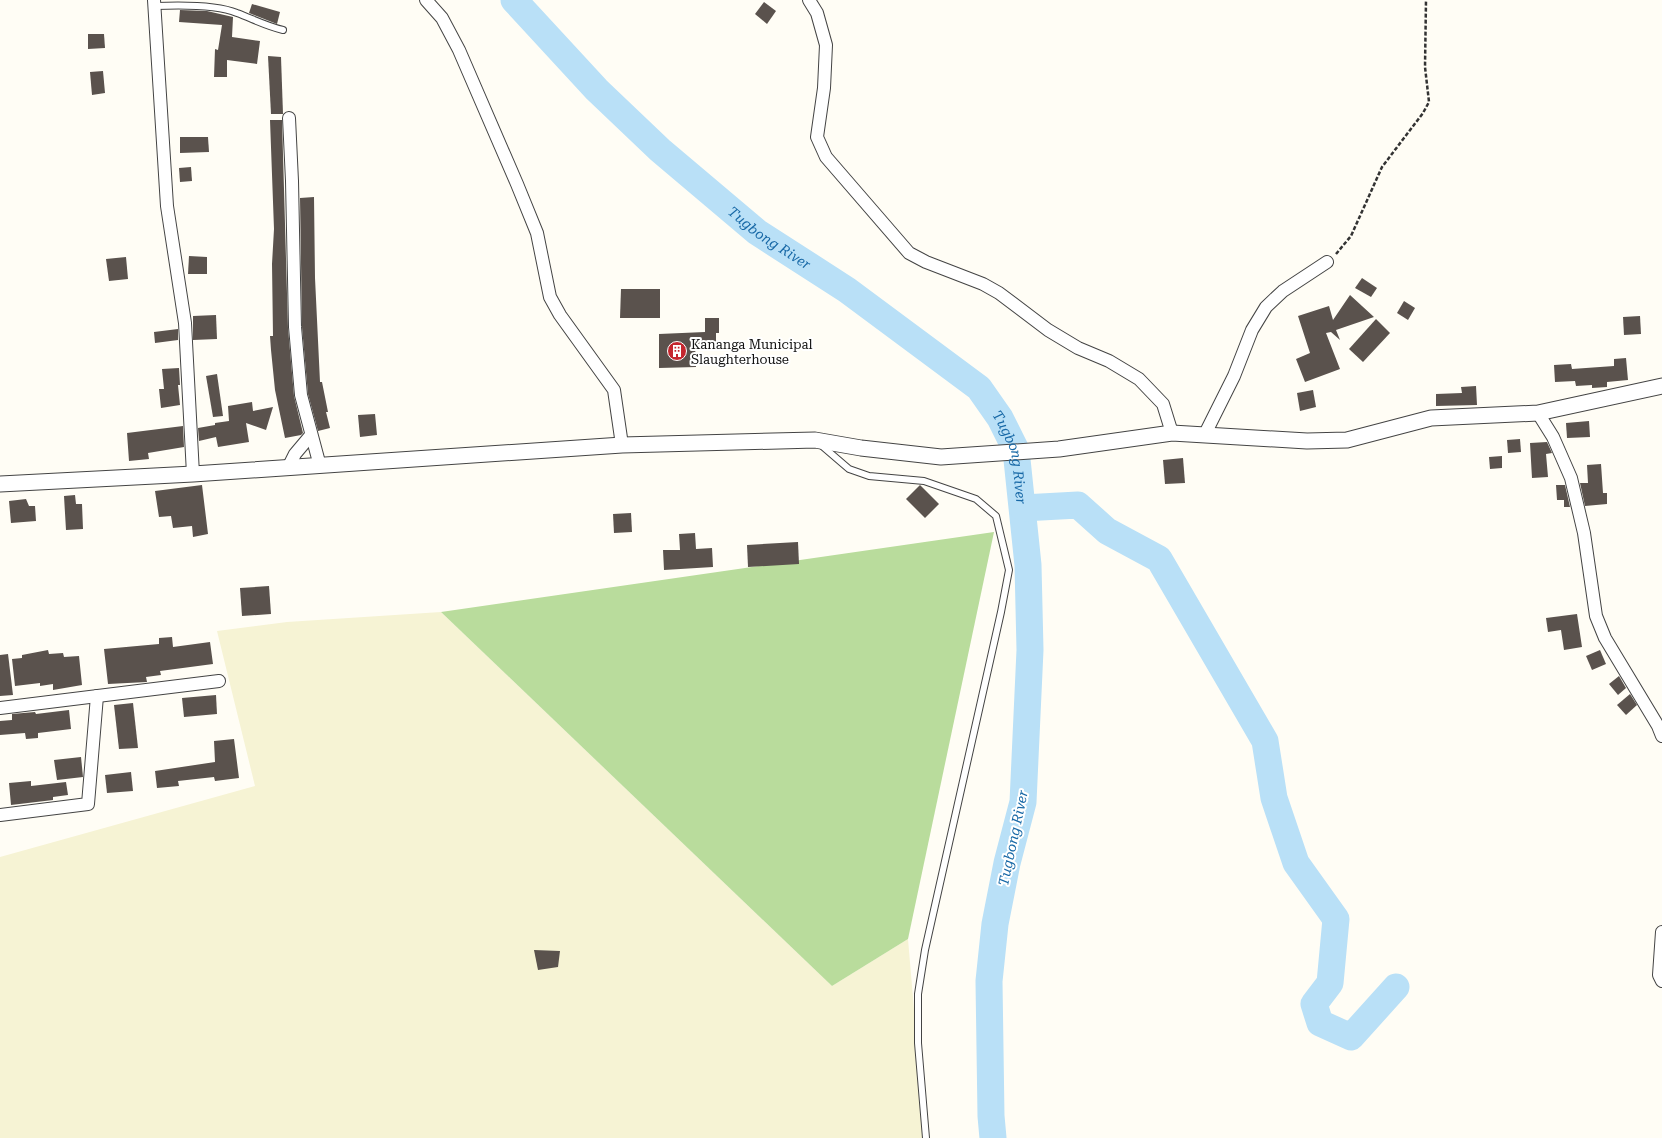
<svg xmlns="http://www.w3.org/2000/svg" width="1662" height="1138" font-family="'Roboto Serif',serif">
<rect width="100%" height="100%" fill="#fffdf5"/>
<path fill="#f6f3d4" d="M441,612L832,986L908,939L925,1138H0V857L255,786L217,631L287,622Z"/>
<path fill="#b9dc9c" d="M994,532L908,939L832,986L441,612Z"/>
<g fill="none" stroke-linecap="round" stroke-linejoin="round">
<g stroke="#b9e0f7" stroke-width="27">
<path id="s1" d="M514,0L597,90L660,150L757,232L847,290L979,388L1000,418L1016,450L1028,565L1030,650L1023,802L1007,863L995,924L989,981L991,1116L993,1138"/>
<path d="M1023,508L1078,505L1107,531L1159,559L1265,741L1274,798L1296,863L1336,919L1330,983L1314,1004L1320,1023L1351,1037L1396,987"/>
</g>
</g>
<g fill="#5a524d">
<path d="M764,2L776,11L767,24L755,14Z"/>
<path d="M252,4L280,12L277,24L249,13Z"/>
<path d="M180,10L207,11L233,17L232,37L260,41L257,64L227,60V77H214L215,49L218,50L222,25L179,22Z"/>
<path d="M88,34H104L105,48L88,49Z"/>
<path d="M268,56L281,57L283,114H271Z"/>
<path d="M103,71L105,93L92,95L90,72Z"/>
<path d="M270,120H282L288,328L294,396L303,433L301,435L285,438L275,390L271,350L270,336H273L272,264L274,229Z"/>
<path d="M180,137H208L209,152L180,153Z"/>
<path d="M191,167L192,181L180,182L179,168Z"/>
<path d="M314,197L315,278L320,382H322L328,412H326L330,428L318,431L308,394L302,327L300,198Z"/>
<path d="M189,256L207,257V274H188Z"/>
<path d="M126,257L128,279L109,281L106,259Z"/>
<path d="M1362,278L1377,288L1371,297L1355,288Z"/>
<path d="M621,289H660V318H620Z"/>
<path d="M1350,295L1374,317L1336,330L1340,340L1331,332L1326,333L1340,369L1305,382L1296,359L1310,353L1298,316L1329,306L1333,320Z"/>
<path d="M1404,301L1415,308L1408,320L1397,313Z"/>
<path d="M216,315L217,339L193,340V316Z"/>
<path d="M1640,316L1641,334L1624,335L1623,317Z"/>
<path d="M705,318H719V333H716V344H695L696,367L659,368V334L705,332Z"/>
<path d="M1376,319L1390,333L1363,362L1349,349Z"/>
<path d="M178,329V340L155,343L154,332Z"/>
<path d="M1626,358L1628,380L1607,382V387L1592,388V385L1576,386L1575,381L1555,382L1554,365L1571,364L1572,369L1614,366V359Z"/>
<path d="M179,368L180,385H178L180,405L161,408L159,389H164L162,369Z"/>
<path d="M217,374L223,416L213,417L206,376Z"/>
<path d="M1476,386L1477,405L1436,406V394L1462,393L1461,387Z"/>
<path d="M1313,390L1316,407L1300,411L1297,393Z"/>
<path d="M252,402L253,411L273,407L266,430L246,423L249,442L218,447L216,437L199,441L198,428L215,425V423L229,421L228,406Z"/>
<path d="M375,414L377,435L360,437L358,415Z"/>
<path d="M1589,421L1590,437L1567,438L1566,423Z"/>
<path d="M183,426L184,447L148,453L149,459L129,461L127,433Z"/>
<path d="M1520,439L1521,452L1508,453L1507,440Z"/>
<path d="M1547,442L1552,453L1546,454L1548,477L1532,478L1530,443Z"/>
<path d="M1502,456V468L1490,469L1489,457Z"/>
<path d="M1183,458L1185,483L1165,484L1163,460Z"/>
<path d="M1601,464L1603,493H1607V504L1585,506L1580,483H1588L1587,465Z"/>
<path d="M202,485L208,534L193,537L192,526L173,528L171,516L159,517L155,491Z"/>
<path d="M920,485L939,504L925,518L906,499Z"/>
<path d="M1556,485H1565L1570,507H1564V500H1557Z"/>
<path d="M75,495L76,504H82L83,529L66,530L64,496Z"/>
<path d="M26,499L29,506H35L36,521L11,523L9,501Z"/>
<path d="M631,513L632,532L614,533L613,514Z"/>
<path d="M695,533L696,549L712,548L713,567L664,570L663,550H680L679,534Z"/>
<path d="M798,542L799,564L748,567L747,545Z"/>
<path d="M269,586L271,614L242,616L240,588Z"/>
<path d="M1577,614L1582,647L1564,650L1561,630L1548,632L1546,618Z"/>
<path d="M172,637L173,647L210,642L213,664L160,671L161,675L146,677L147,682L108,684L104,649L159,644V638Z"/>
<path d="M48,650L49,654L63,653L64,657L79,656L82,685L53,690V684L40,686V683L15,686L12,659L22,658V655Z"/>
<path d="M1600,650L1606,664L1592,670L1586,656Z"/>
<path d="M8,654L13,695L0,696V655Z"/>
<path d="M1619,676L1626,688L1618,695L1609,684Z"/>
<path d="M1630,694L1637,705L1626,715L1617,705Z"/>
<path d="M216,695L217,714L184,717L182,698Z"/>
<path d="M133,703L138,748L119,749L114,705Z"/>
<path d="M69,710L71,729L38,733V738L26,739L25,733L0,735V721L12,720V714L35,712L36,714Z"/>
<path d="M234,739L239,778L215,781L214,777L178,781L179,786L157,788L155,771L215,762L214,741Z"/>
<path d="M81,757L83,777L57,780L54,760Z"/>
<path d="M131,772L133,791L107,793L105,775Z"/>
<path d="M31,781V786L66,782L68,795L53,797V800L11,805L9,783Z"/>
<path d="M534,950L560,951L558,967L538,970Z"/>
</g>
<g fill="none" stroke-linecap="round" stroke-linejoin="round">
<g stroke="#444" stroke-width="8">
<g id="service">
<path d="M155,6C178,5 215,4 237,13C253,19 266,26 283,30"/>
<path d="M821,445L849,469L869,476L924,481L976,499L996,516L1009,570L1001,612L925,950L918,994V1043L926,1138"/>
</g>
</g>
<g stroke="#444" stroke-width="14">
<g id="minor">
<path d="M154,0L167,206L185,323L193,474"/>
<path d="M426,0L442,18L459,50L517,184L537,233L550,297L560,315L614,390L622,445"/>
<path d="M809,0L817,13L826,45L824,88L817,137L826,157L909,253L926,262L983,284L999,293L1048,330L1078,348L1109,361L1139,379L1163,404L1172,433"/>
<path d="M289,118L292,181L295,327L301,395L320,466"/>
<path d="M1538,413L1553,437L1571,478L1584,533L1596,616L1605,638L1658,726L1662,736"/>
<path d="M1205,434L1234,376L1252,330L1266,307L1283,291L1327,262"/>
<path d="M288,468L295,454L311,435"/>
<path d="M0,708L219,681"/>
<path d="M0,815L88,804L97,696"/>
<path d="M1662,932L1659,975L1662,981"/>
</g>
</g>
<g stroke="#444" stroke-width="17">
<path id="tertiary" d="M0,484L193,474L622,445L815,440L861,448L941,457L1059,449L1172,433L1307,441L1347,440L1431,418L1538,413L1662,386"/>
</g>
<path stroke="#333" stroke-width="2.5" stroke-dasharray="4 2" stroke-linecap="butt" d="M1336,254L1351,236L1382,167L1423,113L1429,102L1425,67L1426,0"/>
<use href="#service" stroke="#fff" stroke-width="6"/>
<use href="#minor" stroke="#fff" stroke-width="12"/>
<use href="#tertiary" stroke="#fff" stroke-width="15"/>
</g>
<defs>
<g id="building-disc" transform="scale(1)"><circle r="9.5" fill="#c4262e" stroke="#fff"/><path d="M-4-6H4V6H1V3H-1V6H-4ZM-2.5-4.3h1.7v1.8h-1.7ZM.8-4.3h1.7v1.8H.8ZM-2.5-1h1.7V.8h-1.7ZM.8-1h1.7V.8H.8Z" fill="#fff"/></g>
</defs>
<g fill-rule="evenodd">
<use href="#building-disc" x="677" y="351"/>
</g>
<g text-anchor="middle" stroke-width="4" stroke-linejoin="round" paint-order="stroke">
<g font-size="13" fill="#111" stroke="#fff" text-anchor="start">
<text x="691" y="349">Kananga Municipal<tspan x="691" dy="15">Slaughterhouse</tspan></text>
</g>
<g font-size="14" font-style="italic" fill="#1768a6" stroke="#fff">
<text dy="5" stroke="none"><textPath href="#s1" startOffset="350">Tugbong River</textPath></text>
<text dy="5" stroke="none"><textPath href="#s1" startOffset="686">Tugbong River</textPath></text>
<text transform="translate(1013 838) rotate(-78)" y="5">Tugbong River</text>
</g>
</g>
</svg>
